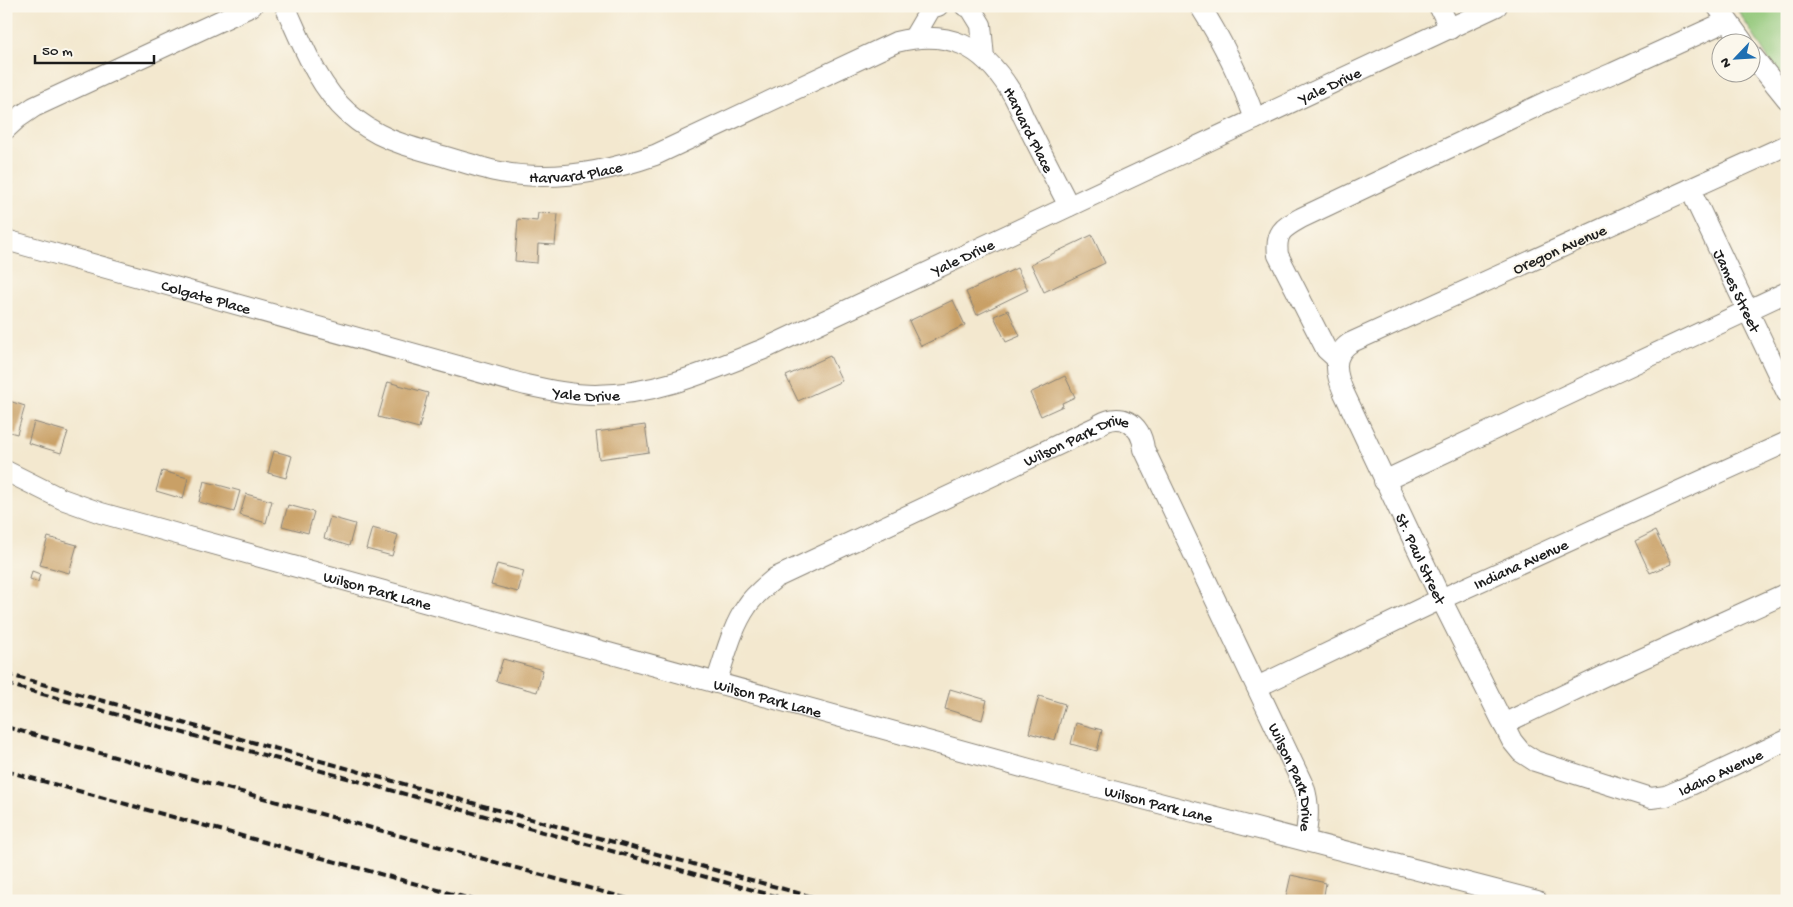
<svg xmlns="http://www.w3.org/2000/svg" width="1793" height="907" font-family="'Gochi Hand',sans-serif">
<rect width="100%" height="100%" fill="#fbf7ec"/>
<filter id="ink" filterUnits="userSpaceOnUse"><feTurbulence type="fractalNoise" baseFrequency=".02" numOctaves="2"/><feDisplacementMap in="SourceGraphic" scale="10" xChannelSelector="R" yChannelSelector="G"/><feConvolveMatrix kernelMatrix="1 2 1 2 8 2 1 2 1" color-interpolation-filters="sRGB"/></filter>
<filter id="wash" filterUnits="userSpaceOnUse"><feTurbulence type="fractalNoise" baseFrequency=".0096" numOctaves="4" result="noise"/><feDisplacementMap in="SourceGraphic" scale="20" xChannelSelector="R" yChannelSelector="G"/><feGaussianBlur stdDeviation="1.12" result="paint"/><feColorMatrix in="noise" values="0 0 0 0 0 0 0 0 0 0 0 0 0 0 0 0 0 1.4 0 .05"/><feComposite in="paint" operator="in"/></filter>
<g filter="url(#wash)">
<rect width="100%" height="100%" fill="#f3e8cf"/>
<path fill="#93c87a" stroke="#58724b" d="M1735,6H1787V80L1771,63Z"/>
<g id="blocks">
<g fill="#c9a066">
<path d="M538,213L558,214L555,245L538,244L537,263L515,261L518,219L537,221Z"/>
<path d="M1092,235L1105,263L1044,292L1031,264Z"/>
<path d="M1017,268L1028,290L977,315L966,292Z"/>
<path d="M953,300L965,325L921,346L909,321Z"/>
<path d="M1008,310L1020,336L1006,342L994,316Z"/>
<path d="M830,356L842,381L798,401L786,376Z"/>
<path d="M1065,376L1075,397L1062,403L1063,406L1041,416L1030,393Z"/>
<path d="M388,382L428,393L419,428L378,417Z"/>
<path d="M6,400L25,406L17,434L6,431Z"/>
<path d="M34,422L68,432L61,453L28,443Z"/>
<path d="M645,425L649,452L599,459L596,432Z"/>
<path d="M274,451L292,456L286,478L268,473Z"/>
<path d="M162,471L188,478L183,499L156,491Z"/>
<path d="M204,481L240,491L234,512L199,502Z"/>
<path d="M246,494L272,501L266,523L240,515Z"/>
<path d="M288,505L314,512L308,533L282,526Z"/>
<path d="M330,517L355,524L349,546L324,538Z"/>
<path d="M372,528L398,535L392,556L366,549Z"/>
<path d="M1655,531L1671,564L1650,573L1635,541Z"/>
<path d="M48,537L77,545L69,573L40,565Z"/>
<path d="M497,564L524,571L518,592L491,585Z"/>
<path d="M32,571L40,574L38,582L30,579Z"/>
<path d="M503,659L543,670L537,692L496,681Z"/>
<path d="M950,689L987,700L982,720L945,709Z"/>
<path d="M1039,696L1065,704L1055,740L1029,733Z"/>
<path d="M1076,723L1102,730L1097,751L1071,744Z"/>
<path d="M1291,875L1326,883L1323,901H1306L1286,897Z"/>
</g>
</g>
</g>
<g filter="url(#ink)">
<use href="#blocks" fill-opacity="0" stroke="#888276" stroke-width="1"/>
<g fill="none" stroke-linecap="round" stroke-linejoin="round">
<g stroke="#888276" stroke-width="22">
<g id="minor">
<path id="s1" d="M285,6C302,43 317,85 348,113C375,137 402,145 436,154C456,160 475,166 495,171C549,183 603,173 655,155L896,42C948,29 982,45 1010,90C1017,100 1021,113 1027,124C1041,152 1055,179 1069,206"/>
<path d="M965,6L970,7L981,25L984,58"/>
<path d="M1200,6C1223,42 1241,79 1255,119"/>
<path d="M1439,6L1450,29"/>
<path d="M1717,6L1743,42"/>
<path d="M914,37L931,8L938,6"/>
<path d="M1750,53L1787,99"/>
<path d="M6,129L18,118L34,107L252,6"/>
<path id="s2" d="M1787,145L1350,343C1331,356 1336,374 1344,393L1441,599L1512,741L1521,752L1535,761L1651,798L1666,796L1680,790L1787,740"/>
<path id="s3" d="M1690,189L1787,393"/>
<path id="s4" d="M6,240L526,385C549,390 572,395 595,395C656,395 709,371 764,349L1497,6"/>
<path d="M1337,359L1326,349L1278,255C1275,232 1283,228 1301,218L1552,99L1613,73L1727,21"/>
<path id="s5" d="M6,471L62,499L101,513L1051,775L1537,901"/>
<path d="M1384,481L1787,292"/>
<path id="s6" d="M716,683C725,658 731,629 747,606C754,595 765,587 775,578L1096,427C1119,410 1141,422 1144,449L1304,787C1310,805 1308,822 1305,840"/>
<path id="s7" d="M1257,687L1441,599L1787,442"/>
<path d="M1503,724L1606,675L1787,593"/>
</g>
</g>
<use href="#minor" stroke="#fff" stroke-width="20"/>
<g stroke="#1c1c1c" stroke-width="4" stroke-dasharray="8 4" stroke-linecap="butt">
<path d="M6,674L827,901"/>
<path d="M6,684L793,901"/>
<path d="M6,727L636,901"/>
<path d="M6,771L478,901"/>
</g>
</g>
</g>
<g text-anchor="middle" stroke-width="4" stroke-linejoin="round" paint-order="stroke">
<g font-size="16" fill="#1c1c1c" stroke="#fbf7ec">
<text dy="6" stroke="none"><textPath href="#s4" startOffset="1410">Yale Drive</textPath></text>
<text dy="6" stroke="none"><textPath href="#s1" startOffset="892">Harvard Place</textPath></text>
<text dy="6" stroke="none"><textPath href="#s1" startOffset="366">Harvard Place</textPath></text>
<text transform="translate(1559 248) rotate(-24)" y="6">Oregon Avenue</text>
<text dy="6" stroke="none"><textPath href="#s4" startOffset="1005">Yale Drive</textPath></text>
<text dy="6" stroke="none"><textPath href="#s3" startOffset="112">James Street</textPath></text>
<text dy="6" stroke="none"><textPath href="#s4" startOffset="208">Colgate Place</textPath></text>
<text dy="6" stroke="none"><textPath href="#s4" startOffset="601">Yale Drive</textPath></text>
<text dy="6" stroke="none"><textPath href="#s6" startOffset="456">Wilson Park Drive</textPath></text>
<text dy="6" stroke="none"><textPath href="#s2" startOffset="718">St. Paul Street</textPath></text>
<text dy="6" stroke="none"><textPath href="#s7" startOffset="291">Indiana Avenue</textPath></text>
<text dy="6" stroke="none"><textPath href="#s5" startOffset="391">Wilson Park Lane</textPath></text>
<text dy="6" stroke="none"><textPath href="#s5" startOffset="796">Wilson Park Lane</textPath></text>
<text dy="6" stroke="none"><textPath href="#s2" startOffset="1149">Idaho Avenue</textPath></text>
<text dy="6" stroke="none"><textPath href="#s6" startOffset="906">Wilson Park Drive</textPath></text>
<text dy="6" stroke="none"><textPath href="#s5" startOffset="1201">Wilson Park Lane</textPath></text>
</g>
</g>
<rect width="1793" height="907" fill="none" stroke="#fbf7ec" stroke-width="25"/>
<g transform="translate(1736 58) rotate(245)"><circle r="24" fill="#fbf7ec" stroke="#a29f99"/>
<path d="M0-4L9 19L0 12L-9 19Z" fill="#1f6fb2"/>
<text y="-8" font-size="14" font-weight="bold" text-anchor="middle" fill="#1c1c1c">N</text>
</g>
<path d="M35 55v8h119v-8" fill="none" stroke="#1c1c1c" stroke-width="2.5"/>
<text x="42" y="55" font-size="15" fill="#1c1c1c" stroke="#fbf7ec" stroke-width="4" paint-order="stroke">50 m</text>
</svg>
